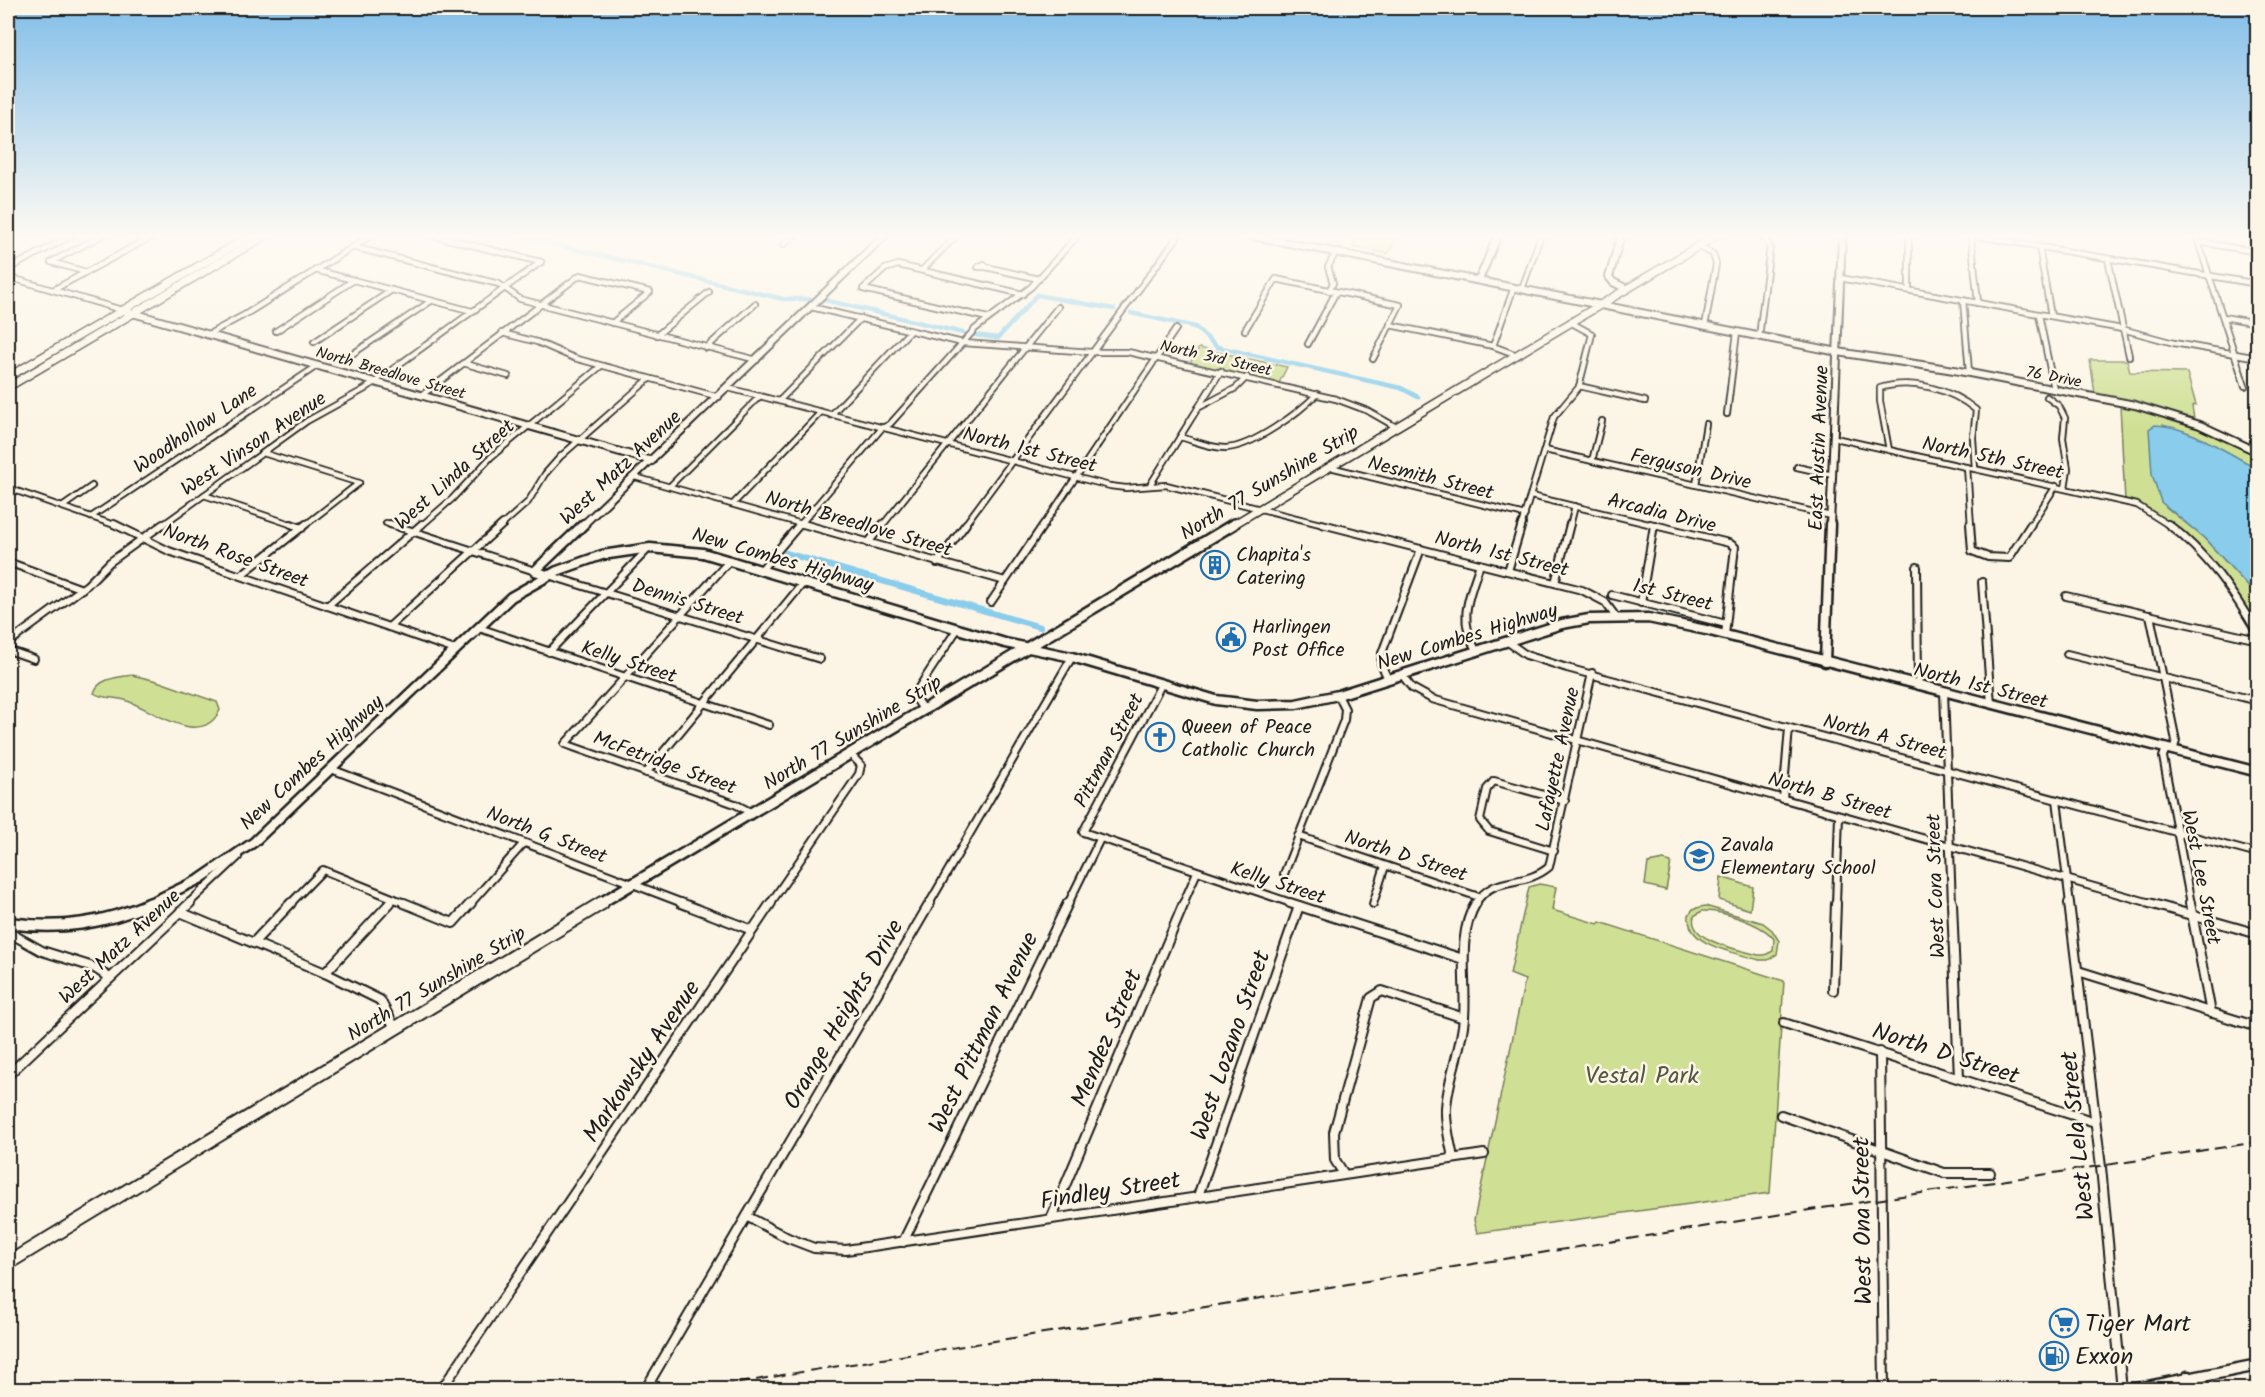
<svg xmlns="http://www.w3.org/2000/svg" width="2265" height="1397" font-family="Kalam,sans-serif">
<rect width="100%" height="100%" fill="#fcf5e5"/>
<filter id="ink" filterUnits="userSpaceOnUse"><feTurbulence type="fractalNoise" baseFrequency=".0167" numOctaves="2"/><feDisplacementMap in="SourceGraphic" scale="12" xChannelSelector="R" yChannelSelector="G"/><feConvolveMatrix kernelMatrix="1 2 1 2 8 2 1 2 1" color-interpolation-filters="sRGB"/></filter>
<g filter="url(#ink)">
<g fill="#cfe094" stroke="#767e58" stroke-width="1.5" fill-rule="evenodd">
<path d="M1359,235H1398L1388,254L1352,247Z"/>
<path d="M1199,348L1287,367L1279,383L1190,363Z"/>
<path d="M2090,360H2127L2130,372L2187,373L2196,405L2192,406L2194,419L2140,403L2095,394Z"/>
<path d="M2120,405C2169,414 2213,433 2257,455V470L2193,436L2163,425L2166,507L2204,538L2257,596V628L2199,550L2155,515L2125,501Z"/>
<path d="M132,675L157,681L217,702L220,710C201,750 152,709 125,700C115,697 102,699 94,693C98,678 119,677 132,675Z"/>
<path d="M1664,860L1671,862L1666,890L1645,885L1648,863Z"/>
<path d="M1721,877L1753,887L1750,910L1719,900Z"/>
<path d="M1539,884L1556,887L1552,910L1598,924L1600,922L1784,981L1770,1193L1477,1233L1474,1220L1525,980L1510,974L1529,887Z"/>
<path d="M1705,906L1763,923L1772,930L1779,941L1777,954L1768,960H1759C1736,952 1686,947 1689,915L1693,909ZM1702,911C1721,910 1763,924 1774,939L1773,951L1765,955H1758C1740,950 1687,941 1694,916Z"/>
</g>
<path fill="#89cceb" stroke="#5d8698" stroke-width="1.5" d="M2155,425C2187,425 2229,454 2257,468V596L2204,538L2161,502L2152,474L2149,429Z"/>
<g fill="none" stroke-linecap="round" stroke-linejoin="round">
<g stroke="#89cceb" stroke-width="4.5">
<path d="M516,235L783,299H810"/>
<path d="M825,300L963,333"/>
<path d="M1131,313L1195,327L1217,347L1401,388L1418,397"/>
<path d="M975,335L998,338L1037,295L1114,309"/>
</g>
<path stroke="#89cceb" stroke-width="6" d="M786,553L1040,627"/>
<g stroke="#1c1c1c" stroke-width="8">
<g id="street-far2">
<path d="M430,235L541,262"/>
<path d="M1909,235V290"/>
<path d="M1971,235L2258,284"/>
<path d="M1971,235L1978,303"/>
<path d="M2196,235L2245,386"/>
<path d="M2199,242L2258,252"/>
<path d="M783,245L795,235"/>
<path d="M1697,246L1713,254L1716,264L1705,326"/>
<path d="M353,247L499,284L520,299L757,360"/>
<path d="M2039,247L2051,316"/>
<path d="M2108,259L2129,356"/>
<path d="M984,264L986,267H978Z"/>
<path d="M986,267L1039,279"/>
<path d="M8,269L73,235"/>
<path d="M315,270L472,311"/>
<path d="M922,270L957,235"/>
<path d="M86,272L51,262L103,235"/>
<path d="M8,277L122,310"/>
<path d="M1840,278L2122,329L2174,343L2258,358"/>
<path d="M1522,289L1541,235"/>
<path d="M53,290L155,235"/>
<path d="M1329,291L1333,283L1328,267L1336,252"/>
<path d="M1963,300L1969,372"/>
<path d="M811,307L963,343L1092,352H1128L1336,399L1368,411L1396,427"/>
<path d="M2039,315L2054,389"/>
<path d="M2223,317L2258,323"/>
<path d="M988,318L863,289L885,269L898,265L1023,294"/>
<path d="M1390,325L1493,346L1517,355"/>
<path d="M1245,330L1276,279L1400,305L1373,359"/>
<path d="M276,331L354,280"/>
<path d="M502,333L537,342L574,358L719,397"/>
<path d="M207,335L246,314L372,235"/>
<path d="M657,335L709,292"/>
<path d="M1759,337L1770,246L1761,235"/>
<path d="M314,342L392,290"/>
<path d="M1308,344L1336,292"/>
<path d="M1493,346L1514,287"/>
<path d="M706,348L755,304"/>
<path d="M351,355L431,301"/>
<path d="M463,363L508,376"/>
<path d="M1579,386L1645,401"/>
<path d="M728,388L1110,486L1126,488L1166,485L1328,526"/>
<path d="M422,395L580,275L650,292L612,323"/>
<path d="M2047,397L2059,406L2065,418L2063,438L2068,469L2065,488"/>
<path d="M779,401L861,318"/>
<path d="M1198,408L1236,388L1247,377"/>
<path d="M1727,414L1737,332"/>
<path d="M831,415L910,331"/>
<path d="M1180,437C1195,441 1210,448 1225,448C1251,448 1300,412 1317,394"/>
<path d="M1835,438L2137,505L2170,526"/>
<path d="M1545,450L1831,516"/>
<path d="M1889,450L1880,401V388C1911,378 1951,389 1976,410L1973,438L1975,469"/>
<path d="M263,453L359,483"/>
<path d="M1592,461L1602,421"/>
<path d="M1330,467L1525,515"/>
<path d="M1797,467L1833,475"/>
<path d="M1967,467L1971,526"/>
<path d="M635,477L809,526"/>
<path d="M1150,485L1221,371"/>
<path d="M1696,485L1706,424"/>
<path d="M670,486L760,396"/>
<path d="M8,488L117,526"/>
<path d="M204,495L296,526"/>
<path d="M1531,496L1657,526"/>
<path d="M734,503L821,412"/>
<path d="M62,507L92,486"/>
<path d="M91,517L317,366"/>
<path d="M386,523L395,526"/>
<path d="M161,526L307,421L365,389L541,262"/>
<path d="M304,526L359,483"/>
<path d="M421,526L452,499L491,457L601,366"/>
<path d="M501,526L528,502L545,474L560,457L649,379"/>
<path d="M799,526L882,428L890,424L975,329L1031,287L1078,235"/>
<path d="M882,526L1058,307"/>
<path d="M964,526L1179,235"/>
<path d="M1043,526L1176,329"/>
<path d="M1521,526L1554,417L1579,387L1592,334L1570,322"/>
<path d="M1570,526L1575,506"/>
<path d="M2030,526L2056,486"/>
</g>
</g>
<g stroke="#1c1c1c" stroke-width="10">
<g id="street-far1">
<path d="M114,524L169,551L455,650"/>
<path d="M291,524L302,528"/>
<path d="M390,524L535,571"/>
<path d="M803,524L1005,581"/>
<path d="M1322,524L1582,590L1605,602L1616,617"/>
<path d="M1650,524L1729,543L1735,547L1725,635"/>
<path d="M1970,524L1972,551L1988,557L2009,558L2031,524"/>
<path d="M2168,524C2207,553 2234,593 2258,634"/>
<path d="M868,543L883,524"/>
<path d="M730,560L565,744L735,804L752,813"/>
<path d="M8,562L82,589"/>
<path d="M937,563L966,524"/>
<path d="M1917,567L1918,686"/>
<path d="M761,570L800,524"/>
<path d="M1508,571L1522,524"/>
<path d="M548,575L820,659"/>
<path d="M240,576L306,524"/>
<path d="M1982,582L1991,704"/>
<path d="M1555,583L1570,524"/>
<path d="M1612,595L1726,624"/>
<path d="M2066,596L2258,640"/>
<path d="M991,602L1044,524"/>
<path d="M1641,603L1654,525"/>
<path d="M327,606L422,524"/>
<path d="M2150,615L2176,741L2174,748L2165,751L2163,757L2191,904"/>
<path d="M389,627L503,524"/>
<path d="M479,628L769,725"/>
<path d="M1508,642L1526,655L1567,668L2258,854"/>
<path d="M8,643L87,585L110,562L163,524"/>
<path d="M8,650L34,659"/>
<path d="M549,652L648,549"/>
<path d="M1477,652C1457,619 1469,597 1480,564"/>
<path d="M2067,654L2258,701"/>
<path d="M1402,675L1412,688L1432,699L2154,904"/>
<path d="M1388,679L1381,664L1382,653L1421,549"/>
<path d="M1162,683L1083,832L1294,904"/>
<path d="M1944,692L1952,904"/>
<path d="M924,711L916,699V692L958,628"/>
<path d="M331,769L685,904"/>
<path d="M646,773L804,582"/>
<path d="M1783,799L1789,728"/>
<path d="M2057,800L2070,904"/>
<path d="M1298,836L1479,897"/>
<path d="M1554,851L1489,831L1480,820L1487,789L1494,781L1565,801"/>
<path d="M1284,874L1344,720L1345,709L1338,695"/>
<path d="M188,904L238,857"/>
<path d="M290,904L323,870L407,904"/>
<path d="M389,904L394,899"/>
<path d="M470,904L524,843"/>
<path d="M770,904L859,774L861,765L850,754"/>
<path d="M929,904L1072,657"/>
<path d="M1068,904L1100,839"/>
<path d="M1183,904L1197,872"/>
<path d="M1373,904L1385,866"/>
<path d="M1475,904C1494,873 1523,889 1549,867L1592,673"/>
<path d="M1836,904L1839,815"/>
</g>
</g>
<g stroke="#1c1c1c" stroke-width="12">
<g id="street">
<path d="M404,903L453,923L471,903"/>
<path d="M681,903L752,930"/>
<path d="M1290,903L1463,959"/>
<path d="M1952,903L1959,1078"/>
<path d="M2069,903L2101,1167L2122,1390"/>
<path d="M2149,903L2258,934"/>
<path d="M2190,903L2211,1013"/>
<path d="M180,912L325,973L380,1000L395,1028"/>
<path d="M8,932L42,951L93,967L110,978"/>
<path d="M253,943L291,903"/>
<path d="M2078,971L2258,1027"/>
<path d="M325,973L390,903"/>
<path d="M1833,990L1836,903"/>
<path d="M1784,1023L2095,1122"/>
<path d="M1880,1052L1884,1390"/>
<path d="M8,1075L190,903"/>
<path d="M1781,1115L1944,1173H1990"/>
<path d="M1453,1158C1450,1141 1445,1125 1446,1108C1448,1077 1462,1048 1464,1017C1467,981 1456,935 1476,903"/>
<path d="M1344,1174L1335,1160L1334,1132L1371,998L1382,991L1464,1018"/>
<path d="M1198,1196L1299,906"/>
<path d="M748,1217L788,1238L814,1248L846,1250L1484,1154"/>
<path d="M1051,1219L1184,903"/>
<path d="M903,1242L1068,903"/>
<path d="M441,1390L771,903"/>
<path d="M645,1390L930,903"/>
</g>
</g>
<g stroke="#1c1c1c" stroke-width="10">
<g id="secondary-far2">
<path d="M1248,235L1838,352L1954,370L2135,405L2200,425L2258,452"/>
<path d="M1621,235L1609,277L1613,282L1627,289"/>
<path d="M1479,280L1498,235"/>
<path d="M122,310L652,461"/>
<path d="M582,526L885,235"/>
<path d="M1830,526L1842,235"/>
</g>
</g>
<g stroke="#1c1c1c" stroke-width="13">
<g id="secondary-far1">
<path d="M547,575L535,571L584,524"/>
<path d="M1825,662L1830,524"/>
<path d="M148,904L200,879L254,842L511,597L557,571L602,555L650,548L703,553L1005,643L1072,657L1216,700L1257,705L1296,704L1338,695L1562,624L1589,619L1648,618L1706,630L2258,772"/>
</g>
</g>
<g stroke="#1c1c1c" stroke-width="15">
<g id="secondary">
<path d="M8,923C60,930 103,924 151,903"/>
<path d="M2188,1377L2190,1390"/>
<path d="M2132,1390L2258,1365"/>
</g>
</g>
<g stroke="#1c1c1c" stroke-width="10">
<g id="primary-far2">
<path d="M8,377L252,235"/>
<path d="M8,387L266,235"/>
<path d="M1231,526L1717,235"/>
</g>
</g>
<g stroke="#1c1c1c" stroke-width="14">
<path id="primary-far1" d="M599,904L1234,524"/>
</g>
<g stroke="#1c1c1c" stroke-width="16">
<path id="primary" d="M8,1263L602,903"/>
</g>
<use href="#street-far2" stroke="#fcf5e5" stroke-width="4.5"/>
<use href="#street-far1" stroke="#fcf5e5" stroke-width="6"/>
<use href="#street" stroke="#fcf5e5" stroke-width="8"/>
<use href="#secondary-far2" stroke="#fcf5e5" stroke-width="6"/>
<use href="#secondary-far1" stroke="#fcf5e5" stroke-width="8"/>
<use href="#secondary" stroke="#fcf5e5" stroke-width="10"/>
<use href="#primary-far2" stroke="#fcf5e5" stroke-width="7"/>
<use href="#primary-far1" stroke="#fcf5e5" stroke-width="9"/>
<use href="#primary" stroke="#fcf5e5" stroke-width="12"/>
<path stroke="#1c1c1c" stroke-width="2" stroke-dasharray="12 6" stroke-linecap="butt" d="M703,1390L783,1375L1783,1214L2258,1142"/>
</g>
</g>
<linearGradient id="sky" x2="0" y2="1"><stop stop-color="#82bee9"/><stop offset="0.55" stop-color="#fefaf3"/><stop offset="1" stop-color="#fefaf3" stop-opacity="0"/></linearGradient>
<rect width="2265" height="430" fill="url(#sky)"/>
<defs>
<g id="building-ring" transform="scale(1.5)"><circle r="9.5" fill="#fcf5e5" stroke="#1f6fb2" stroke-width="1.5"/><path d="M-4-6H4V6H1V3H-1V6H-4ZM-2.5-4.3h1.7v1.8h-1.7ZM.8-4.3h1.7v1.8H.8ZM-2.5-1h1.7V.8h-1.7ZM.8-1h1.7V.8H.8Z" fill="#1f6fb2"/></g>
<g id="civic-ring" transform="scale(1.5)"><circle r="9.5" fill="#fcf5e5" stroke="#1f6fb2" stroke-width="1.5"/><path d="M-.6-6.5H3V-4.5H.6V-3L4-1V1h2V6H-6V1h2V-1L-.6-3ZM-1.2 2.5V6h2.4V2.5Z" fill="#1f6fb2"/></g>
<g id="church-ring" transform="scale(1.5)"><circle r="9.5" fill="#fcf5e5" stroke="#1f6fb2" stroke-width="1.5"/><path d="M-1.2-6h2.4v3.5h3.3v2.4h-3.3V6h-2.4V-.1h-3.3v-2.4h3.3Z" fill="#1f6fb2"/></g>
<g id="school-ring" transform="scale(1.5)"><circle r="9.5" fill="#fcf5e5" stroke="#1f6fb2" stroke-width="1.5"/><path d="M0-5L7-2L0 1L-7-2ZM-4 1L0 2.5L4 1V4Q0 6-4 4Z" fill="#1f6fb2"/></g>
<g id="supermarket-ring" transform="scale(1.5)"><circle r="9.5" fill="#fcf5e5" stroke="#1f6fb2" stroke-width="1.5"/><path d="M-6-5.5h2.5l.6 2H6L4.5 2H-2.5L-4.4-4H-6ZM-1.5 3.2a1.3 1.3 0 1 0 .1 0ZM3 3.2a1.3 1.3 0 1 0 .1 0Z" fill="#1f6fb2"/></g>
<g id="fuel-ring" transform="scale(1.5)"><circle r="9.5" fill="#fcf5e5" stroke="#1f6fb2" stroke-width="1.5"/><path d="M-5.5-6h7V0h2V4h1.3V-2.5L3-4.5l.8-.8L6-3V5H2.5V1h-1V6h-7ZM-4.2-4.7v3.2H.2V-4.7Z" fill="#1f6fb2"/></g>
</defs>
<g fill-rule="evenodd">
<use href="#building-ring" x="1215" y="565"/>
<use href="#civic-ring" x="1231" y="637"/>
<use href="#church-ring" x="1160" y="737"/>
<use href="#school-ring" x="1699" y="856"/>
<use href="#supermarket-ring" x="2064" y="1323"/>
<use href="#fuel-ring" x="2054" y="1356"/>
</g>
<g text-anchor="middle" stroke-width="5" stroke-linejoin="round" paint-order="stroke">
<g font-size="16" fill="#1c1c1c" stroke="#fcf5e5">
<text transform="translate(1216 357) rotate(13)" y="6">North 3rd Street</text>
<text transform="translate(391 372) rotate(16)" y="6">North Breedlove Street</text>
<text transform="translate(2054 376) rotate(11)" y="6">76 Drive</text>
</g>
<g font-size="20" fill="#1c1c1c" stroke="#fcf5e5">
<text transform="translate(195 428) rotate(-34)" y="7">Woodhollow Lane</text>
<text transform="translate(253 443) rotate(-34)" y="7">West Vinson Avenue</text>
<text transform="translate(1818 448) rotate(-88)" y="7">East Austin Avenue</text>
<text transform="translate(1030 449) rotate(14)" y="7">North 1st Street</text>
<text transform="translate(1993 457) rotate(12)" y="7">North 5th Street</text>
<text transform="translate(620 467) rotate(-43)" y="7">West Matz Avenue</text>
<text transform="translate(1691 468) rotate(13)" y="7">Ferguson Drive</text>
<text transform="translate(454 474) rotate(-42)" y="7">West Linda Street</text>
<text transform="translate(1431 477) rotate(14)" y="7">Nesmith Street</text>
<text transform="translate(1269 482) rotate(-31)" y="7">North 77 Sunshine Strip</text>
<text transform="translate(1662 512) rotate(14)" y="7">Arcadia Drive</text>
<text transform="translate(859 523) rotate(16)" y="7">North Breedlove Street</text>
<text transform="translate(1502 553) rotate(14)" y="7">North 1st Street</text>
<text transform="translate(236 555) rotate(20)" y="7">North Rose Street</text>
<text transform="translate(783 559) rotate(16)" y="7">New Combes Highway</text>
<text transform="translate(1673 594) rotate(14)" y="7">1st Street</text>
<text transform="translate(688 601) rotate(17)" y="7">Dennis Street</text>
<text transform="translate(1467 636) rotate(-17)" y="7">New Combes Highway</text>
<text transform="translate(629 661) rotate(18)" y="7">Kelly Street</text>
<text transform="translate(1981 685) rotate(14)" y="7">North 1st Street</text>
<text transform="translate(852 732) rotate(-31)" y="7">North 77 Sunshine Strip</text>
<text transform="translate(1885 736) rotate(15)" y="7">North A Street</text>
<text transform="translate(1108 750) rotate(-62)" y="7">Pittman Street</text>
<text transform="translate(1557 759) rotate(-78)" y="7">Lafayette Avenue</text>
<text transform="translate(311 762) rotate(-43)" y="7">New Combes Highway</text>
<text transform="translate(665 762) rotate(20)" y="7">McFetridge Street</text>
<text transform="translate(1830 795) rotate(16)" y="7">North B Street</text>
<text transform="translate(547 834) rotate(21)" y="7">North G Street</text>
<text transform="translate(1406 855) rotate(18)" y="7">North D Street</text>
<text transform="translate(2202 877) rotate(79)" y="7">West Lee Street</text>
<text transform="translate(1278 882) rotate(18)" y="7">Kelly Street</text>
<text transform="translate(1935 886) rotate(-92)" y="7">West Cora Street</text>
<text transform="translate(119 946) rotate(-43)" y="7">West Matz Avenue</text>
<text transform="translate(436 983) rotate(-31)" y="7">North 77 Sunshine Strip</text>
</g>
<g font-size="20" fill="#1c1c1c" stroke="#fcf5e5" text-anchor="start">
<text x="1236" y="561">Chapita's<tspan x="1236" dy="23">Catering</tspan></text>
<text x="1252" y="633">Harlingen<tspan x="1252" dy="23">Post Office</tspan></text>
<text x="1181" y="733">Queen of Peace<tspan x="1181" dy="23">Catholic Church</tspan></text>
<text x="1720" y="851">Zavala<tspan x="1720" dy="23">Elementary School</tspan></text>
</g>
<g font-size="24" fill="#1c1c1c" stroke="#fcf5e5">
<text transform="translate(843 1014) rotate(-60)" y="8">Orange Heights Drive</text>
<text transform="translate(983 1032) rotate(-64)" y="8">West Pittman Avenue</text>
<text transform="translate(1106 1038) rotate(-67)" y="8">Mendez Street</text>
<text transform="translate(1230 1045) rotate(-71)" y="8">West Lozano Street</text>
<text transform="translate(1946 1053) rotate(18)" y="8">North D Street</text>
<text transform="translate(641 1061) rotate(-56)" y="8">Markowsky Avenue</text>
<text transform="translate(2077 1136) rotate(-96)" y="8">West Lela Street</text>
<text transform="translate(1110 1190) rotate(-9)" y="8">Findley Street</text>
<text transform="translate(1862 1221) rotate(-91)" y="8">West Ona Street</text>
</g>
<g font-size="24" fill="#525740" stroke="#fcf5e5">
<text x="1642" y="1083">Vestal Park</text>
</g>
<g font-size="24" fill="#1c1c1c" stroke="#fcf5e5" text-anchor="start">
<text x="2085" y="1331">Tiger Mart</text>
<text x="2075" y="1364">Exxon</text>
</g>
</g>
<rect width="2265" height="1397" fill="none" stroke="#fcf5e5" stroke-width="30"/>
<rect x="15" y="15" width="2235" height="1367" fill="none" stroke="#1c1c1c" stroke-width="2" filter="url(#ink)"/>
</svg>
